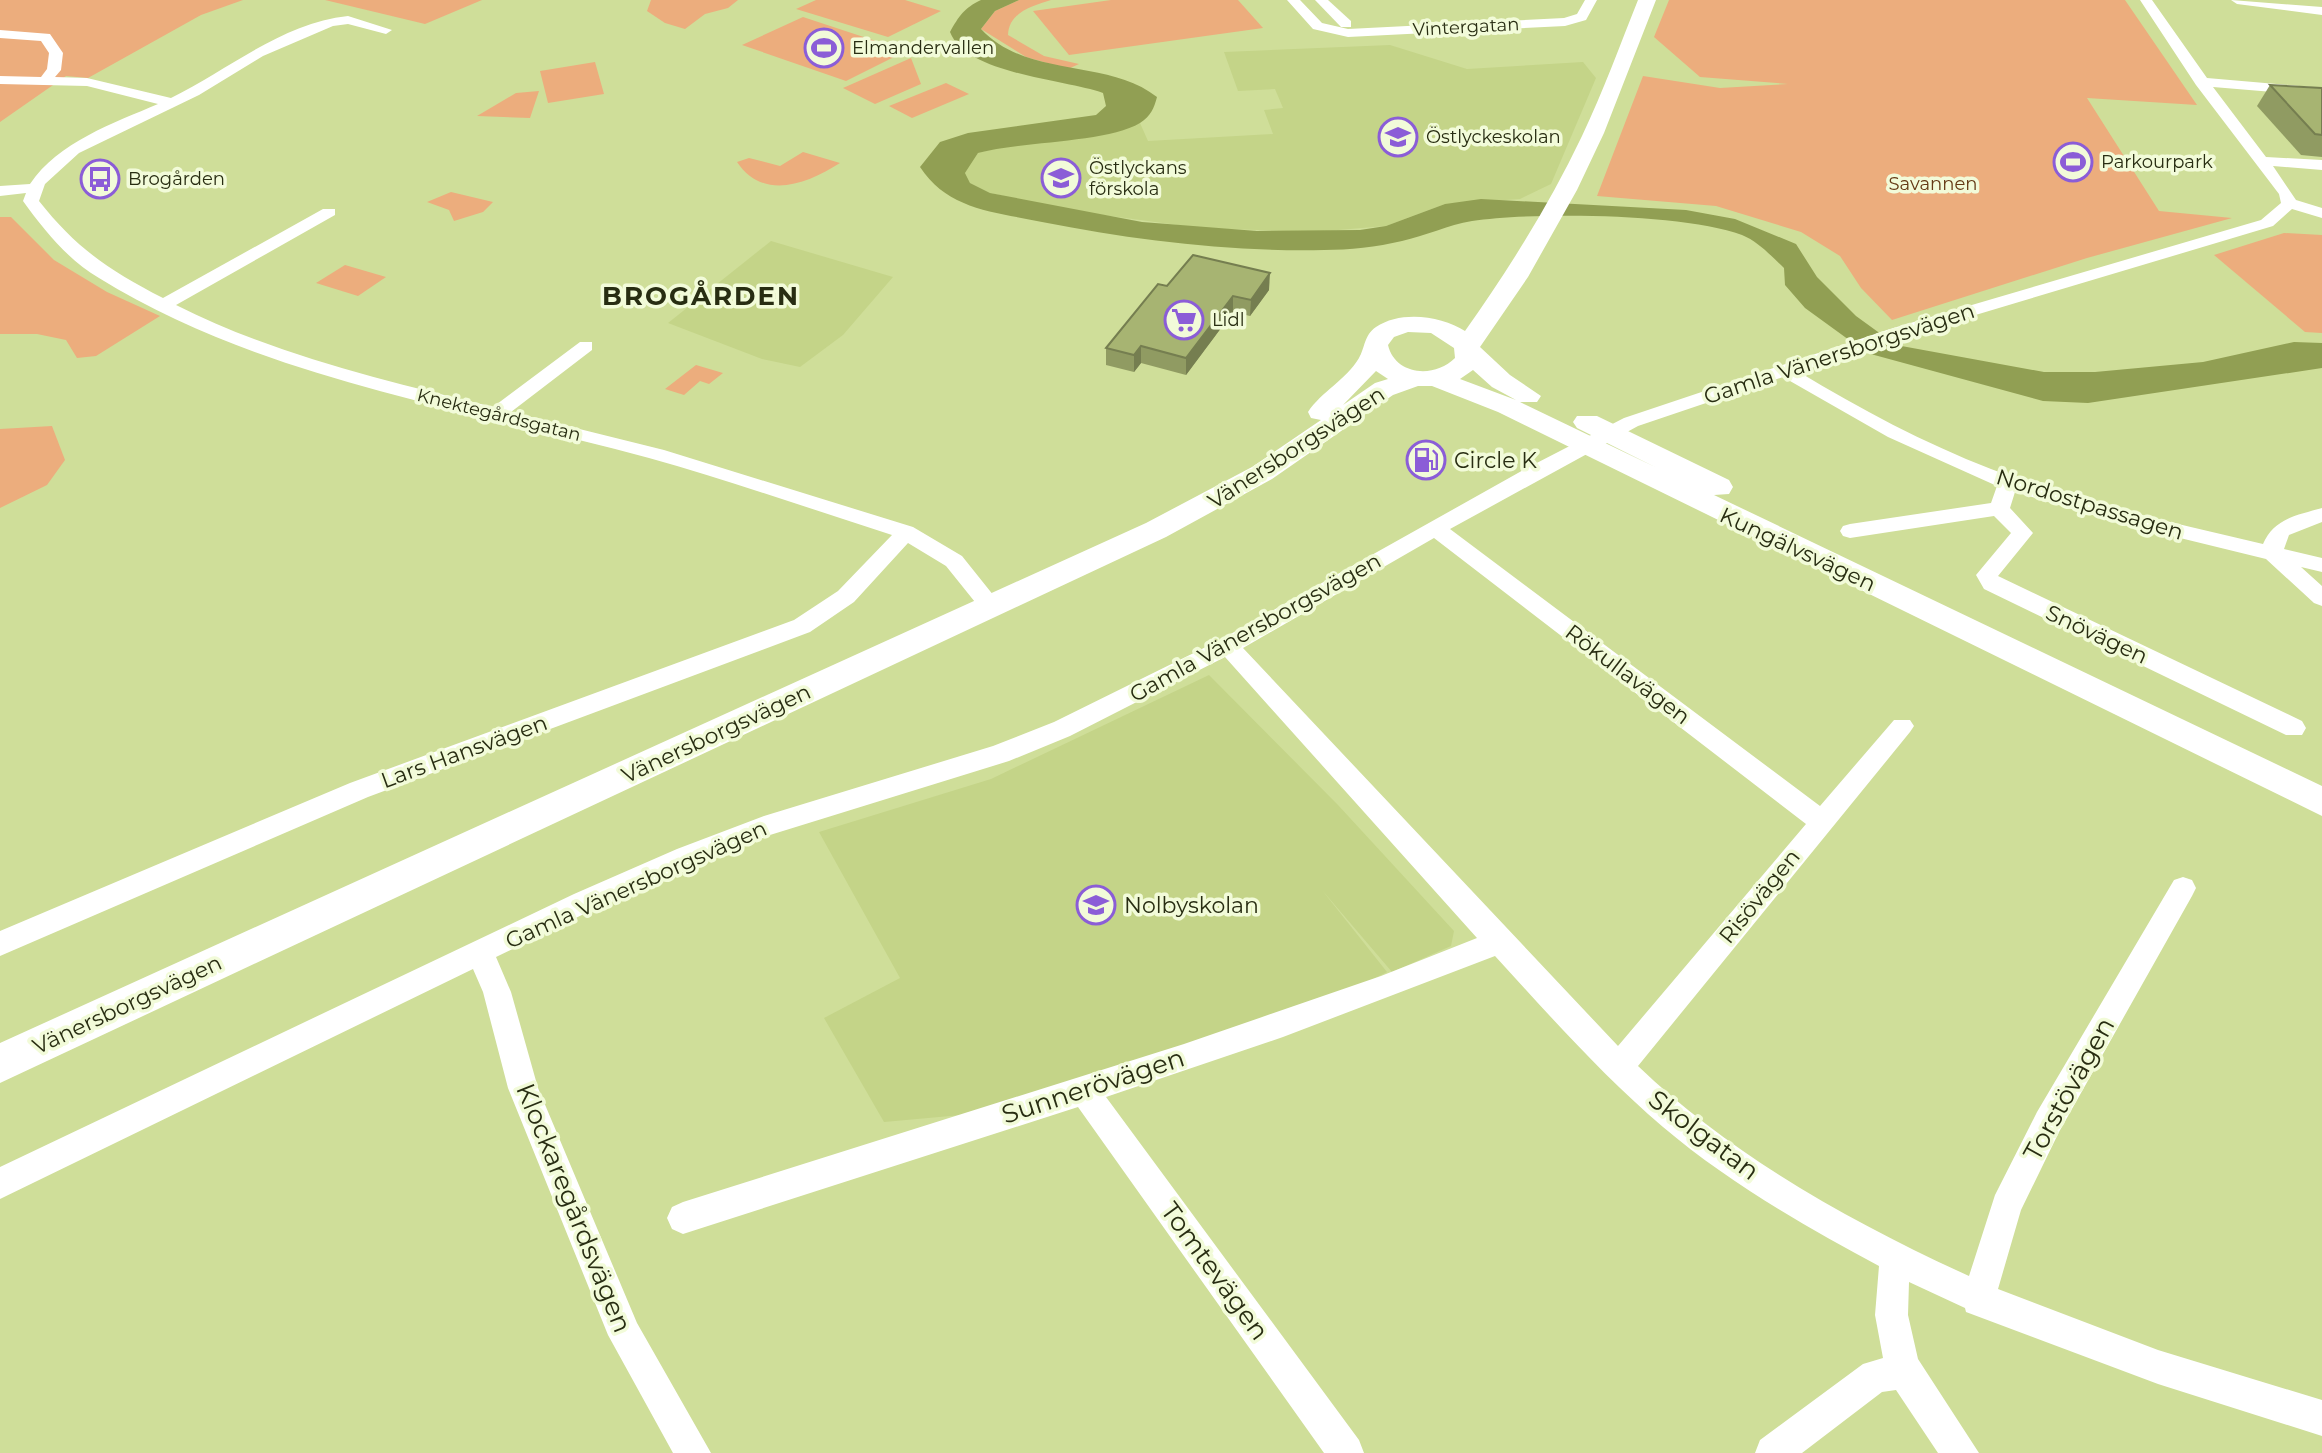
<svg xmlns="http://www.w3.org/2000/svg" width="2322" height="1453" font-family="Montserrat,sans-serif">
<rect width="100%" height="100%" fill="#cfde99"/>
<g fill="#c4d488">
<path d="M1390,45L1467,69L1583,62L1596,78L1551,184L1520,199L1445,204L1386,226L1314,232L1200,228L1073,211L990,193L970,183L965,173L978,153L998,148L1117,131L1140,123L1148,141L1273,134L1264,110L1283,108L1275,89L1238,91L1224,52Z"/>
<path d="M771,241L893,277L843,335L800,367L762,359L668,323Z"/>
<path d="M1209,675L1338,805L1454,931L1451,946L1392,972L1322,890L1387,972L1342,995L972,1114L884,1122L824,1018L900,978L819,832L991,779Z"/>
</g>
<g fill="#ecad7d">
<path d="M0,0H243L201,15L88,78L66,76L0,122Z"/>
<path d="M325,0H482L425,24Z"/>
<path d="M651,0H738L728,8L705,14L685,29L665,23L647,11Z"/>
<path d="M816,0H905L941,11L888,37L796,9Z"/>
<path d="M1019,0H1051C1032,6 1009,12 1008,35L1044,56L1079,64L1068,69L1026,57L981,29L995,11Z"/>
<path d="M1111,0H1238L1263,28L1069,55L1033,11Z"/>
<path d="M1669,0H2125L2197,105L2087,98L2159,211L2232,218L2087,258L1892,320L1861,288L1840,256L1801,232L1716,206L1597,196L1643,76L1720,88L1788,84L1700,77L1654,37Z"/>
<path d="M803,17L906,51L846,81L742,45Z"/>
<path d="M911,58L921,84L875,104L843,88Z"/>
<path d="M595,62L604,94L548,103L540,71Z"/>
<path d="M946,83L969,94L912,118L889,106Z"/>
<path d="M539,91L530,118L477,116L516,93Z"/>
<path d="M803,152L840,163C807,184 763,201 737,162L749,158L780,166Z"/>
<path d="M451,192L493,202L483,212L454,221L449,210L427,202Z"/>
<path d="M0,217H11L54,260L107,292L160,316L96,356L77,358L66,340L37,334H0Z"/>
<path d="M2284,233L2322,235V333L2305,332L2214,255Z"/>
<path d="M345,265L386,277L358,296L316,283Z"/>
<path d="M696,365L723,373L709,384L700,381L684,395L665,389Z"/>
<path d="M52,426L65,460L47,485L0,508V429Z"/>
</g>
<path fill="#919f53" d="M981,0H1019L995,11L981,29C1028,79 1107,58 1157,97C1154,108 1151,116 1140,123C1107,143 1022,141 978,153L965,173L970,183L990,193L1142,222L1257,231L1360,230L1386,226L1445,204L1481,199L1686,210L1735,219L1796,244L1817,277L1856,316L1896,345L2044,372H2095L2203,362L2294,342L2322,343V368L2088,403L2043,401L1867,353L1805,308L1785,285L1784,268C1771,256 1759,242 1742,235C1684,213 1533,212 1472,221C1448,225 1425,236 1402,241C1377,247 1349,250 1324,250C1229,252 1134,240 1042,222C995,212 948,210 920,167L940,142L968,133L1096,115L1106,106L1103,93C1063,79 966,74 950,32C959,16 964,8 981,0Z"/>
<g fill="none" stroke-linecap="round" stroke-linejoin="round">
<g fill="#fff" fill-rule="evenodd">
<path d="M1287,0H1300L1322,23L1348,29L1564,18L1577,14L1585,0H1597L1586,20L1565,26L1348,37L1313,29Z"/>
<path d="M1315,0H1328L1351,21V27H1341Z"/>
<path d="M2140,0H2152L2207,78L2322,88V96L2213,87L2266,157L2322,160V170L2273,166L2296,200L2322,208V218L2292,209L2273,226L1902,337L1799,372C1860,409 1924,443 1991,469C2079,503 2172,522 2263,544C2274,518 2298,515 2322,508V522L2289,535L2284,549L2322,558V572L2301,567L2322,586V606L2314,603L2266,559L2127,525L2015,492L2010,508L2033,533L1998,576L2302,721L2306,728L2302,735H2286L1984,589L1976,575L2011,533L1994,516L1850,538L1843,536L1840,531L1843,526L1850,524L1991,503L1997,486L1888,437L1783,377L1638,426L1450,529L1820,806L1894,720H1910L1914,726L1910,732L1638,1066C1732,1156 1851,1222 1969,1276L1995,1195L2037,1112L2174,880L2183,877L2192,880L2196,888L2192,896L2059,1132L2021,1210L1998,1289L2158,1350L2322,1400V1436L2158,1384L1966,1312L1965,1308L1909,1282L1908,1315L1918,1359L1979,1453H1938L1896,1390L1882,1392L1802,1453H1755L1760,1440L1863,1364L1883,1358L1875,1315L1879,1266C1804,1226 1728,1182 1663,1127C1602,1075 1549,1015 1495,956L1283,1037L1106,1097L1359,1440L1364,1453H1324L1078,1107L683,1234L672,1229L667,1218L672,1207L683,1202L1184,1044L1381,976L1477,938L1225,657L1070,736L1009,761L770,835L592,910L496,957L511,992L538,1088L637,1323L711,1453H673L608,1335L508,1088L483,992L473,969L0,1199V1167L574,894L677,849L764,816L993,746L1054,722L1220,640L1527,468L1624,418L1890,329L2261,220L2281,203L2279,194L2196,85ZM1434,538L1806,824L1618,1046L1243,648Z"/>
<path d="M2231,0L2322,7V15L2237,4Z"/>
<path d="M348,16L392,30L386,34L348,24L333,26L263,56L199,95L79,153L45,184L39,201C76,248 110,271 163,298L323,209H335V215L176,305C275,355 386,381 493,407L580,342H592V350L511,412L664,450L913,527L962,556L1002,606L991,614L983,612L946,566L908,543L854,602L810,632L368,797L0,956V931L350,783L794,620L838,591L892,535C811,509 731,481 649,458C465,408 264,380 99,278C68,260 44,230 23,201L26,193L0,196V186L30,184C58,142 114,123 158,104L87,86L0,84V76L41,77L47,69L49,53L41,41L0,38V30L50,34L63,53L61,70L55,77L87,78L171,98C228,70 282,23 348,16Z"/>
</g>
<path fill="#fff" fill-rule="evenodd" d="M1638,0H1656L1604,133L1577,190L1528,277L1480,347L1510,375L1541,396L1537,402H1520L1655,467L1577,428L1573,422L1577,416H1597L1729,480L1733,487L1729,494L1714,495L2322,786V816L1498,412L1432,386H1418L1393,395L1272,479L1166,537L0,1083V1043L1146,523L1252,467L1321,420L1311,418L1308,412C1321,392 1347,379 1359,358C1365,348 1364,335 1376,327C1401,310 1442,316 1465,331C1509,269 1549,205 1582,136C1603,92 1620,45 1638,0ZM1408,332L1431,333L1454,348L1455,358C1434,379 1395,375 1388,345L1394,337ZM1473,370L1492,387L1516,400L1460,379ZM1376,371L1388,379L1375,383L1343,405Z"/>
</g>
<g fill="#909b62">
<path d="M2270,85L2322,88V157L2301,155L2257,106Z"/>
<path d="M1167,286L1269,290L1250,316L1233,312L1186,375L1141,363L1134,372L1106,365V348Z"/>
</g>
<g fill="#757e50">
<path d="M1270,273L1269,290L1250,316L1251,300Z"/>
<path d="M1233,296V312L1186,375V358Z"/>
<path d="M1141,346V363L1134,372V355Z"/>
</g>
<g fill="#a7b472" stroke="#757e50" stroke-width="2">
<path d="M2270,85L2322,88V135L2315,134Z"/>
<path d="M1193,255L1270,273L1251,300L1233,296L1186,358L1141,346L1134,355L1106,348L1158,284L1167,286Z"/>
</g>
<defs>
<g id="stadium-ring" transform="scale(2)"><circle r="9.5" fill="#f2fbd9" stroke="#8b5dd7" stroke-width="1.5"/><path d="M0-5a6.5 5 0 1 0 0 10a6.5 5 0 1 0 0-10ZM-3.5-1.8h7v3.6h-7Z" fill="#8b5dd7"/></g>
<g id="school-ring" transform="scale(2)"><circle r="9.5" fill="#f2fbd9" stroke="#8b5dd7" stroke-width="1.5"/><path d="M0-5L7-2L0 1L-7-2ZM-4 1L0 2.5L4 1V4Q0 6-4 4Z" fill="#8b5dd7"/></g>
<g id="bus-ring" transform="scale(2)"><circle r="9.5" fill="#f2fbd9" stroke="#8b5dd7" stroke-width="1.5"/><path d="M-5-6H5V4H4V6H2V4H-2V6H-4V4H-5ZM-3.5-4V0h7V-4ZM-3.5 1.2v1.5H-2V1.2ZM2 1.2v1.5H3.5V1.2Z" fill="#8b5dd7"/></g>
<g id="supermarket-ring" transform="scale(2)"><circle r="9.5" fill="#f2fbd9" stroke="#8b5dd7" stroke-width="1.5"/><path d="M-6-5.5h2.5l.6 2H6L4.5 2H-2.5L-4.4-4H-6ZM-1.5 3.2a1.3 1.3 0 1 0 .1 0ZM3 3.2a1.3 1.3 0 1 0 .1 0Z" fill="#8b5dd7"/></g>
<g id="fuel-ring" transform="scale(2)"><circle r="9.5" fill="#f2fbd9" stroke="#8b5dd7" stroke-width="1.5"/><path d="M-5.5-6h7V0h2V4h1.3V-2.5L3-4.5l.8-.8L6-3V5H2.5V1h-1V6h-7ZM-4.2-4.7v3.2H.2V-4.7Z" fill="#8b5dd7"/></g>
</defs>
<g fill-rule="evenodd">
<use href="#stadium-ring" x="824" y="48"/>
<use href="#school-ring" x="1398" y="137"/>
<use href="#stadium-ring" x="2073" y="162"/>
<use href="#school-ring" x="1061" y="178"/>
<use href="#bus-ring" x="100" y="179"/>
<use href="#supermarket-ring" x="1184" y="320"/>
<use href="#fuel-ring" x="1426" y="460"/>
<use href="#school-ring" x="1096" y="905"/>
</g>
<g text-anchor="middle" stroke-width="7" stroke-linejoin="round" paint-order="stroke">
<g font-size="18" fill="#282d12" stroke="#f2fbd9">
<text transform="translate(1466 27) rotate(-3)" y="6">Vintergatan</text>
<text transform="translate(499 415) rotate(14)" y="6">Knektegårdsgatan</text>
</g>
<g font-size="18" fill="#282d12" stroke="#f2fbd9" text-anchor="start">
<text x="852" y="54">Elmandervallen</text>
<text x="1426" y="143">Östlyckeskolan</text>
<text x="2101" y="168">Parkourpark</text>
<text x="1089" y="174">Östlyckans<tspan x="1089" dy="21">förskola</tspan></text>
<text x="128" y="185">Brogården</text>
<text x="1212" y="326">Lidl</text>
</g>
<g font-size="18" fill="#643914" stroke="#f2fbd9">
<text x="1933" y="190">Savannen</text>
</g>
<g font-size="22" fill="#282d12" stroke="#f2fbd9">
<text transform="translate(1839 353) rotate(-18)" y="8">Gamla Vänersborgsvägen</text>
<text transform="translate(1296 447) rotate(-33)" y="8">Vänersborgsvägen</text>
<text transform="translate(2090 504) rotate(17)" y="8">Nordostpassagen</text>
<text transform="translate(1798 549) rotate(25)" y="8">Kungälvsvägen</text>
<text transform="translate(1255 627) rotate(-29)" y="8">Gamla Vänersborgsvägen</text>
<text transform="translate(2097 634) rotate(25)" y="8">Snövägen</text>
<text transform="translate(1628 674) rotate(37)" y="8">Rökullavägen</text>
<text transform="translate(716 733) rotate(-25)" y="8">Vänersborgsvägen</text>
<text transform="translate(464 751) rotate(-20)" y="8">Lars Hansvägen</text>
<text transform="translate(636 884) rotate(-24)" y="8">Gamla Vänersborgsvägen</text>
<text transform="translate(1759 896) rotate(-51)" y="8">Risövägen</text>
<text transform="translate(127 1004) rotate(-25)" y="8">Vänersborgsvägen</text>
</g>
<g font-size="22" fill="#282d12" stroke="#f2fbd9" text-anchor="start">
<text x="1454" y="468">Circle K</text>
<text x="1124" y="913">Nolbyskolan</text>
</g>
<g font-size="26" font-weight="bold" letter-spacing="2" fill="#282d12" stroke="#f2fbd9">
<text x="701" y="305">BROGÅRDEN</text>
</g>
<g font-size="26" fill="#282d12" stroke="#f2fbd9">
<text transform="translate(1093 1086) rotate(-18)" y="9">Sunnerövägen</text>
<text transform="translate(2069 1089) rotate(-61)" y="9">Torstövägen</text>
<text transform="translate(1704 1135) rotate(37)" y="9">Skolgatan</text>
<text transform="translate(574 1208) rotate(68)" y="9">Klockaregårdsvägen</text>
<text transform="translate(1215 1271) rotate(54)" y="9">Tomtevägen</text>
</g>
</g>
</svg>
